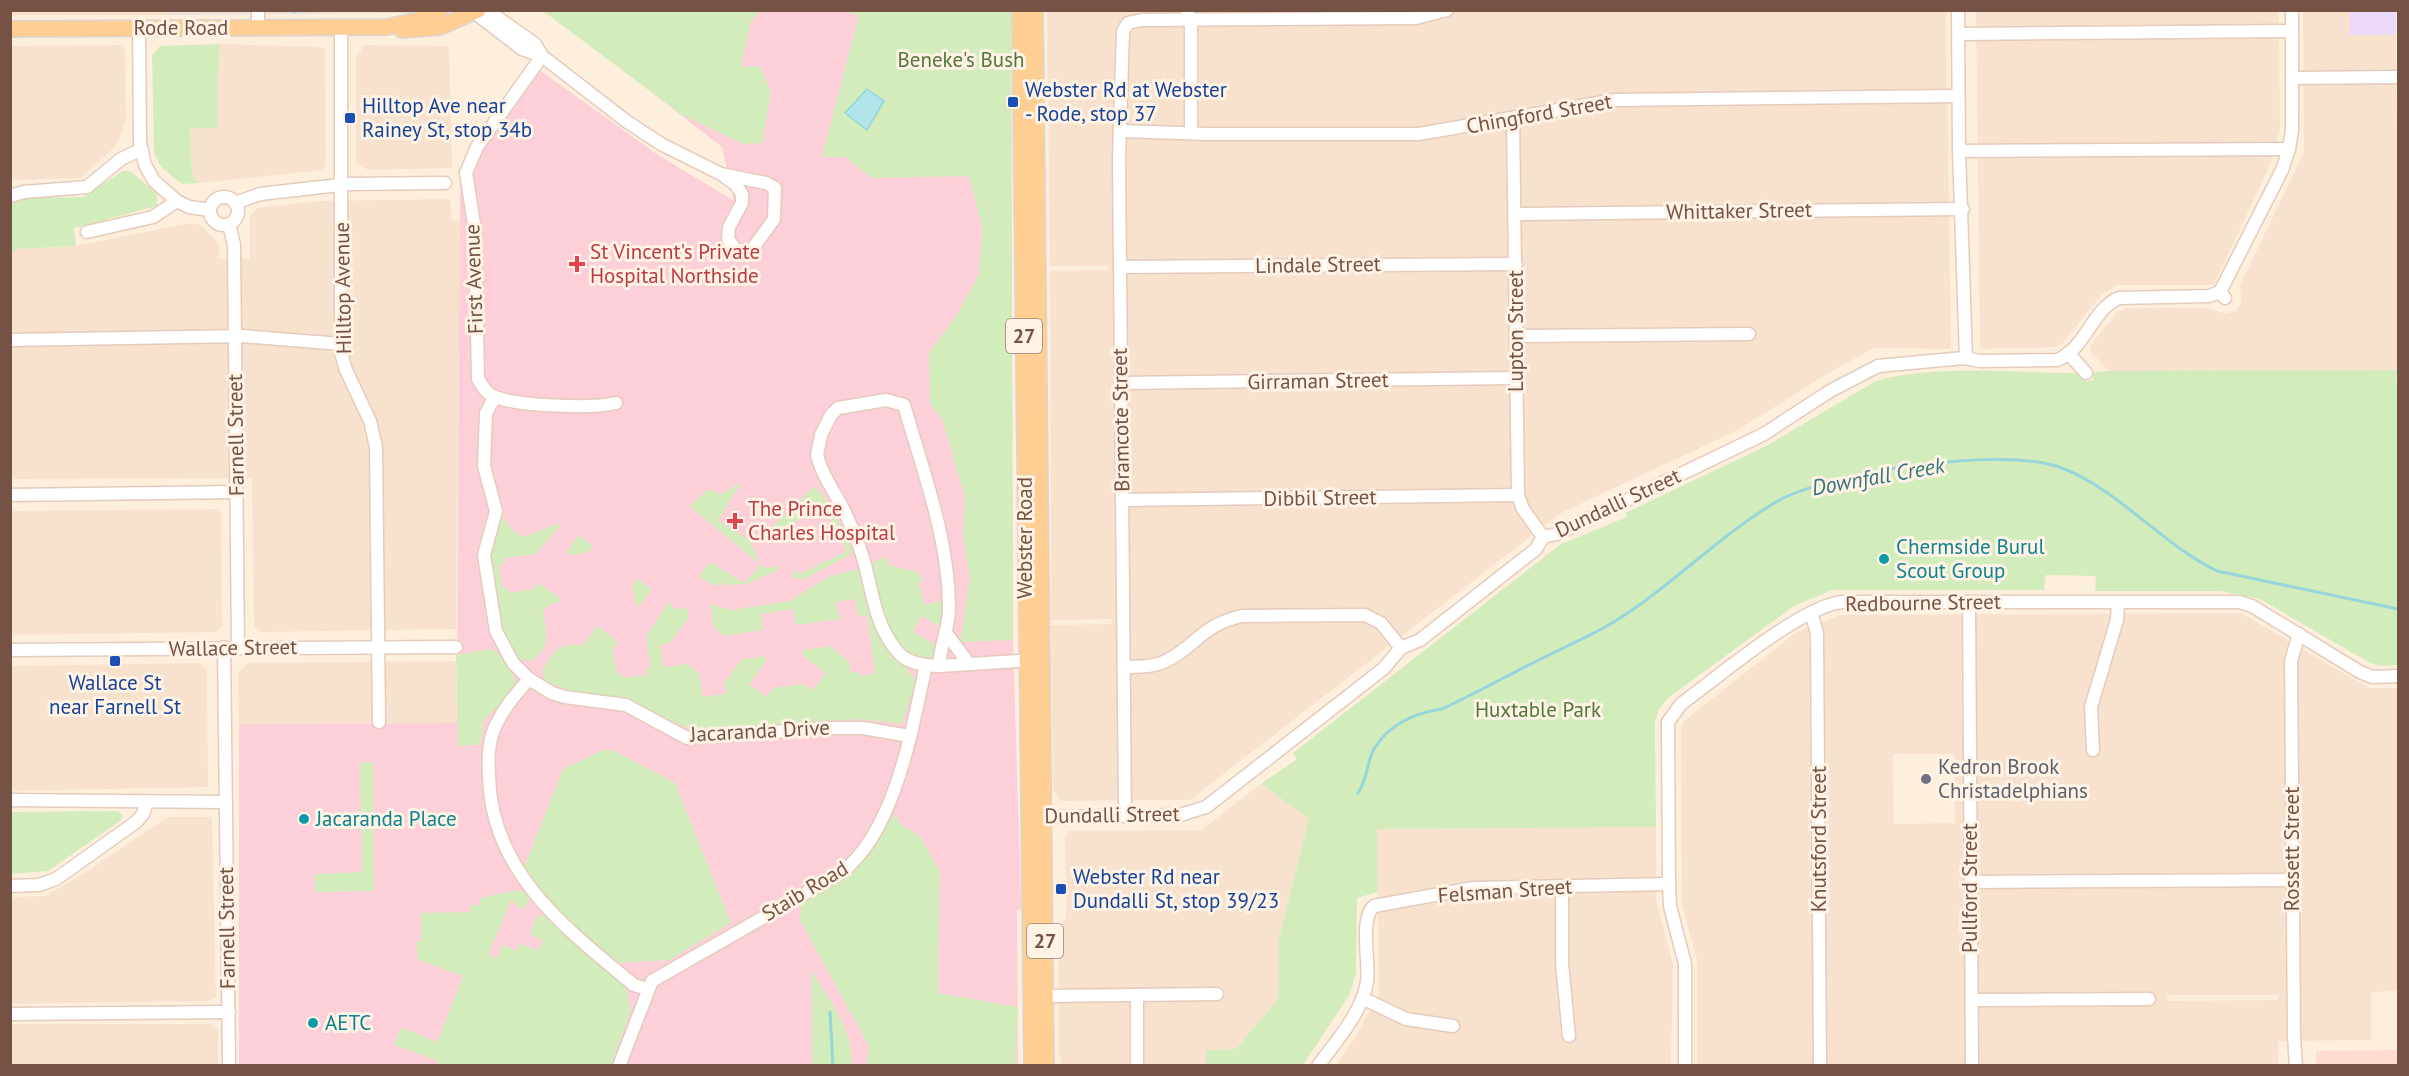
<svg xmlns="http://www.w3.org/2000/svg" width="2409" height="1076" font-family="'PT Sans',sans-serif">
<rect width="100%" height="100%" fill="#feefdd"/>
<g fill="#f8e2ce" fill-rule="evenodd">
<path d="M11,10L168,11V15H11Z"/>
<path d="M1047,11H1946L1951,349L1874,348L1827,374L1738,430L1561,513L1190,800L1061,801L1053,790L1051,625L1111,624L1112,619L1051,620L1050,271L1108,270V266H1050Z"/>
<path d="M1976,11H2279L2280,130L2269,167L2214,285H2118L2102,294L2062,344L2056,347L1980,349Z"/>
<path d="M2303,11H2350V35H2396L2398,370L2109,371L2090,351V346L2117,312L2126,308H2206L2227,314L2236,310L2241,303L2240,285L2304,152Z"/>
<path d="M219,44L322,47L325,50L326,165L322,170L199,183L192,175L190,128H217Z"/>
<path d="M120,45L125,51L126,120L116,146L81,178L11,180V46Z"/>
<path d="M364,45L449,46L452,168L368,170L356,163V58Z"/>
<path d="M450,199L452,221H460L456,629L261,632L254,626L252,478L11,479L10,254L17,249L76,246L191,223L200,225L219,244V259H250V216L257,208L320,201Z"/>
<path d="M216,509L221,514L222,626L216,632L11,635V511Z"/>
<path d="M2241,613L2369,688H2398V991L2371,992V1040L2278,1041V1065H1697V960L1682,904L1681,727L1684,721L1795,633L1840,615ZM1893,754H1954L1955,823L1894,824ZM2167,995H2278V1000L2167,1001Z"/>
<path d="M456,661L457,723L239,724L238,673L248,663Z"/>
<path d="M200,663L207,670L208,787L11,791V666Z"/>
<path d="M1261,784L1309,818L1279,938L1278,999L1236,1049L1206,1050V1065H1062L1059,1051L1058,926L1066,919L1065,836L1069,831L1201,830Z"/>
<path d="M168,817H212L216,997L208,1001L11,1004V897L45,896L80,876Z"/>
<path d="M1656,827V900L1673,965L1671,1065L1335,1066L1353,1041L1379,994L1377,829Z"/>
<path d="M11,1024H211L218,1031V1065H11Z"/>
</g>
<path fill="#ffdbd0" d="M2398,1050V1065H2316V1051Z"/>
<path fill="#ebe1da" d="M168,11H417L413,13L168,15Z"/>
<rect fill="#ecdafa" x="2350" y="11" width="46" height="24"/>
<path fill="#fdcfd8" d="M547,11H1011L1013,640L1021,904L1020,911L1017,909L1018,1065L239,1066V724L457,723L460,173L531,64L658,155L734,201L722,147Z"/>
<g fill="#d3ecbb">
<path d="M543,11H760L751,21L741,67L760,66L771,92L762,143L743,144L682,115Z"/>
<path d="M841,11H1011L1013,640L960,642L970,579L963,535L965,497L942,419L930,404L929,352L955,318L979,274L982,226L969,176L872,178L845,157H822L859,15Z"/>
<path d="M219,44L217,128H190L192,175L199,183L182,184L161,167L154,153L152,56L160,46Z"/>
<path d="M123,171H130L157,194V206L74,228L76,246L17,249L11,254V203L26,198L83,197Z"/>
<path d="M2398,370L2396,383L2398,388V665L2380,666L2370,663L2260,599L2220,591H2095L2096,576L2046,575L2044,590H1832L1794,606L1668,698L1659,709L1655,723L1656,827L1377,829L1378,892L1357,898L1356,973L1350,994L1303,1065H1206V1050L1236,1049L1278,999L1279,938L1309,818L1261,784L1297,759L1293,753L1561,544L1627,517L1625,513L1766,446L1874,382C1925,364 2021,373 2077,373L2084,376L2086,382L2094,380L2091,372L2109,371Z"/>
<path d="M742,482L718,520L750,541L760,564L689,506L709,489L721,494Z"/>
<path d="M815,486L829,503L852,549L851,554L802,580L791,576L796,570L799,574L847,551L823,506L774,534L770,529Z"/>
<path d="M502,516L513,531L523,537L563,522L536,554L504,558V564L499,565L502,588H508L509,593L535,589V585L540,584L559,598L560,596L561,602L550,604L543,612C547,634 551,648 531,661L519,660L499,625L490,554Z"/>
<path d="M579,535L593,546L589,552L569,555L566,552Z"/>
<path d="M886,557L889,565L918,572L923,581L918,583L925,605L945,600L946,620L941,627L922,616L913,631L935,645L936,652L929,659C922,657 912,655 907,651C885,634 876,589 869,564Z"/>
<path d="M710,562L744,583L760,565L766,568L778,566V570L747,584L714,585L699,577Z"/>
<path d="M859,569L866,603L879,636L916,680L902,724L860,719L690,729L616,696L578,694L546,681L542,671C554,651 558,642 583,645L597,626L616,640L617,646L612,647L617,674L622,673L623,678L647,675L646,669L651,668L646,636L669,601L674,609L687,608L689,618L670,643L660,645L663,667L687,664L699,673L703,697L726,694L724,683L742,659L765,656L766,662L749,684L766,697L774,688L803,684L813,690L825,673L803,656L802,650L829,646L849,661L851,673L859,672L861,676L875,674L867,615L858,616L855,599L835,602L841,619L796,625L793,609L761,614L763,630L724,636L714,628L710,604L731,610L789,601L830,576Z"/>
<path d="M637,579L652,589L638,607L636,604L632,585Z"/>
<path d="M490,649C504,654 514,672 516,686L483,722L482,739L477,745L458,746L456,655Z"/>
<path d="M603,750L614,751L675,783L731,923L669,960L617,963L542,895L523,870L563,769Z"/>
<path d="M373,762L374,891L315,892V874L362,872L360,763Z"/>
<path d="M118,811L123,816L120,821L48,871L11,874V812Z"/>
<path d="M896,814L900,824L919,835L940,872L938,993L1018,1007L1015,1065H866L869,1046L800,920L801,904L852,867Z"/>
<path d="M519,890L527,894L529,902L522,910L511,900L488,955L497,958L502,945L517,951L520,944L539,950L543,941L530,935L536,917L544,915L625,984L631,1010L611,1065H437L438,1061L394,1045L401,1027L437,1042L463,976L418,960L416,942H421V913L470,912V905H480V898Z"/>
<path d="M811,971C830,999 853,1031 852,1065H812Z"/>
</g>
<path fill="#b1e5e9" stroke="#96d6db" stroke-width="1.5" d="M867,89L884,101L867,130L845,113Z"/>
<g fill="none" stroke-linecap="round" stroke-linejoin="round">
<g stroke="#96d6db" stroke-width="3">
<path d="M294,12V10"/>
<path d="M1358,793C1368,779 1366,763 1374,749C1389,724 1415,713 1442,709C1478,692 1512,673 1547,656C1569,645 1592,635 1612,623C1670,588 1717,537 1776,502C1828,472 2002,446 2059,467C2116,487 2161,544 2217,571L2398,609"/>
<path d="M830,1012L833,1066"/>
</g>
<g stroke="#e4cbbc" stroke-width="15">
<g id="minor">
<path d="M258,10V28"/>
<path d="M487,10L535,44L542,56"/>
<path d="M1187,10L1191,26V133"/>
<path d="M1958,10L1959,151L1966,358"/>
<path d="M475,13L522,49L542,56L626,121L661,144L721,174L736,185L742,194V203L729,227L728,239L736,250L751,251L774,219L775,188L766,183L721,174"/>
<path d="M139,28L140,142L145,165L154,181L177,201L189,207L210,210"/>
<path d="M341,28V353L346,370L370,421L376,447L379,722"/>
<path d="M1959,34L2292,31"/>
<path d="M542,56L477,147L466,173L475,230L478,379C482,386 486,393 493,396C514,406 593,409 616,403"/>
<path d="M2292,78L2398,77"/>
<path d="M1513,118L1518,495L1523,509L1543,537"/>
<path d="M1121,131L1207,134H1419L1615,100L1958,96"/>
<path d="M1959,151L2289,149"/>
<path d="M10,196L24,192L87,187L121,159L140,150"/>
<circle cx="224" cy="211" r="14"/>
<path d="M235,203L260,194L348,184L445,183"/>
<path d="M1515,214L1963,209"/>
<path d="M229,224L234,245L238,647"/>
<path d="M87,232L153,217L177,201"/>
<path d="M1120,267L1516,264"/>
<path d="M2220,292L2282,170L2289,149L2292,130V10"/>
<path d="M1516,336L1749,334"/>
<path d="M10,340L242,336L341,344"/>
<path d="M2068,353L2086,373"/>
<path d="M1121,383L1516,378"/>
<path d="M495,397L486,413L484,466L496,511L484,555L496,631L513,663L529,679L552,693L565,697L626,705L687,738L828,728H863L909,736"/>
<path d="M10,495L237,492"/>
<path d="M1122,500L1518,495"/>
<path d="M1969,602L1972,1066"/>
<path d="M1811,613L1817,633L1820,1066"/>
<path d="M947,634L969,664"/>
<path d="M224,647L229,1066"/>
<path d="M10,650L456,647"/>
<path d="M939,666C940,645 949,629 949,608C949,539 923,471 904,405L886,400L838,408L831,415L821,435L817,455C822,477 838,496 847,517C854,532 861,549 865,565C873,596 876,626 897,651C907,664 924,665 939,666L1036,660"/>
<path d="M1124,667C1138,667 1153,667 1166,661C1198,645 1201,625 1242,616L1365,615L1381,623L1401,648"/>
<path d="M529,679C517,693 505,706 497,723C488,739 488,758 489,776C491,872 566,929 634,985L647,989"/>
<path d="M2093,750L2091,707L2117,620L2118,603"/>
<path d="M10,800L226,802"/>
<path d="M1125,815L1119,158L1123,31L1128,23L1142,20L1416,18L1447,10"/>
<path d="M1036,817L1180,815L1206,807L1383,669L1401,648L1420,640L1522,560L1536,549L1543,537L1557,534L1764,434L1830,391L1878,366L1964,358L1980,361L2057,360C2085,350 2092,309 2119,298L2209,296L2220,292L2225,298"/>
<path d="M1971,882L2292,880"/>
<path d="M10,886L39,885L56,879L136,822L143,814L147,802"/>
<path d="M1562,886V963L1569,1036"/>
<path d="M1137,995V1065"/>
<path d="M1045,996L1217,994"/>
<path d="M1362,998L1406,1019L1453,1026"/>
<path d="M1972,1000L2149,999"/>
<path d="M10,1014L229,1012"/>
<path d="M619,1066L652,981L841,873C895,832 912,729 926,665"/>
<path d="M1318,1066C1336,1041 1362,1013 1367,982C1370,962 1359,919 1374,906L1473,888L1669,884"/>
<path d="M1685,1066V964L1670,906L1669,884L1668,722L1681,704C1717,678 1802,605 1843,602H2239L2252,606L2360,672L2372,677L2398,676"/>
<path d="M2296,1066L2294,1036L2291,661L2299,634"/>
</g>
</g>
<g stroke="#ded5d2" stroke-width="18">
<g id="major">
<path d="M1020,10L1032,1066"/>
<path d="M1035,10L1046,1066"/>
<path d="M10,29L387,27L419,20L440,10"/>
<path d="M402,30L440,27L478,10"/>
</g>
</g>
<use href="#minor" stroke="#fff" stroke-width="12"/>
<use href="#major" stroke="#ffce93" stroke-width="15"/>
</g>
<g fill="#1a4fb4" stroke="#fff3e5" stroke-width="2">
<rect x="1007" y="96" width="12" height="12" rx="3"/>
<rect x="344" y="112" width="12" height="12" rx="3"/>
<rect x="109" y="655" width="12" height="12" rx="3"/>
<rect x="1055" y="883" width="12" height="12" rx="3"/>
</g>
<g fill="#e0444e" stroke="#fff3e5" stroke-width="2">
<path d="M574 255h6v6h6v6h-6v6h-6v-6h-6v-6h6z"/>
<path d="M732 512h6v6h6v6h-6v6h-6v-6h-6v-6h6z"/>
</g>
<g fill="#0f9aa8" stroke="#fff3e5" stroke-width="2">
<circle cx="1884" cy="559" r="6"/>
<circle cx="304" cy="819" r="6"/>
<circle cx="313" cy="1023" r="6"/>
</g>
<circle fill="#6b7280" stroke="#fff3e5" stroke-width="2" cx="1926" cy="779" r="6"/>
<g text-anchor="middle" stroke-width="6" stroke-linejoin="round" paint-order="stroke">
<g fill="#fff3e5" stroke="#9e8274" stroke-width="1.5">
<rect x="1006" y="319" width="36" height="34" rx="4.5"/>
<rect x="1027" y="924" width="36" height="34" rx="4.5"/>
</g>
<g font-size="20" font-weight="bold" fill="#755244">
<text x="1024" y="343">27</text>
<text x="1045" y="948">27</text>
</g>
<g font-size="21" fill="#755244" stroke="#fff3e5">
<text x="181" y="35">Rode Road</text>
<text transform="translate(1539 114) rotate(-10)" y="7">Chingford Street</text>
<text transform="translate(1739 211) rotate(-1)" y="7">Whittaker Street</text>
<text transform="translate(1318 265) rotate(-1)" y="7">Lindale Street</text>
<text transform="translate(474 279) rotate(-92)" y="7">First Avenue</text>
<text transform="translate(343 288) rotate(-91)" y="7">Hilltop Avenue</text>
<text transform="translate(1516 331) rotate(-90)" y="7">Lupton Street</text>
<text transform="translate(1318 381) rotate(-1)" y="7">Girraman Street</text>
<text transform="translate(1121 420) rotate(-91)" y="7">Bramcote Street</text>
<text transform="translate(236 435) rotate(-91)" y="7">Farnell Street</text>
<text transform="translate(1320 498) rotate(-1)" y="7">Dibbil Street</text>
<text transform="translate(1618 503) rotate(-25)" y="7">Dundalli Street</text>
<text transform="translate(1025 538) rotate(-90)" y="7">Webster Road</text>
<text transform="translate(1923 603) rotate(-1)" y="7">Redbourne Street</text>
<text transform="translate(233 648) rotate(-1)" y="7">Wallace Street</text>
<text transform="translate(760 731) rotate(-3)" y="7">Jacaranda Drive</text>
<text transform="translate(1112 815) rotate(-1)" y="7">Dundalli Street</text>
<text transform="translate(1819 839) rotate(-90)" y="7">Knutsford Street</text>
<text transform="translate(2292 849) rotate(-90)" y="7">Rossett Street</text>
<text transform="translate(1970 888) rotate(-90)" y="7">Pullford Street</text>
<text transform="translate(805 891) rotate(-31)" y="7">Staib Road</text>
<text transform="translate(1505 891) rotate(-4)" y="7">Felsman Street</text>
<text transform="translate(227 928) rotate(-91)" y="7">Farnell Street</text>
</g>
<g font-size="21" fill="#507739" stroke="#fff3e5">
<text x="961" y="67">Beneke's Bush</text>
<text x="1538" y="717">Huxtable Park</text>
</g>
<g font-size="21" fill="#164399" stroke="#fff3e5" text-anchor="start">
<text x="1025" y="97">Webster Rd at Webster<tspan x="1025" dy="24">- Rode, stop 37</tspan></text>
<text x="362" y="113">Hilltop Ave near<tspan x="362" dy="24">Rainey St, stop 34b</tspan></text>
<text x="115" y="690" text-anchor="middle">Wallace St<tspan x="115" dy="24">near Farnell St</tspan></text>
<text x="1073" y="884">Webster Rd near<tspan x="1073" dy="24">Dundalli St, stop 39/23</tspan></text>
</g>
<g font-size="21" fill="#be3a42" stroke="#fff3e5" text-anchor="start">
<text x="590" y="259">St Vincent's Private<tspan x="590" dy="24">Hospital Northside</tspan></text>
<text x="748" y="516">The Prince<tspan x="748" dy="24">Charles Hospital</tspan></text>
</g>
<g font-size="21" fill="#0d838f" stroke="#fff3e5" text-anchor="start">
<text x="1896" y="554">Chermside Burul<tspan x="1896" dy="24">Scout Group</tspan></text>
<text x="316" y="826">Jacaranda Place</text>
<text x="325" y="1030">AETC</text>
</g>
<g font-size="21" fill="#5b616d" stroke="#fff3e5" text-anchor="start">
<text x="1938" y="774">Kedron Brook<tspan x="1938" dy="24">Christadelphians</tspan></text>
</g>
<g font-size="22" font-style="italic" fill="#36777d" stroke="#fff3e5">
<text transform="translate(1878 476) rotate(-10)" y="8">Downfall Creek</text>
</g>
</g>
<rect width="2409" height="1076" fill="none" stroke="#755244" stroke-width="24"/>
</svg>
